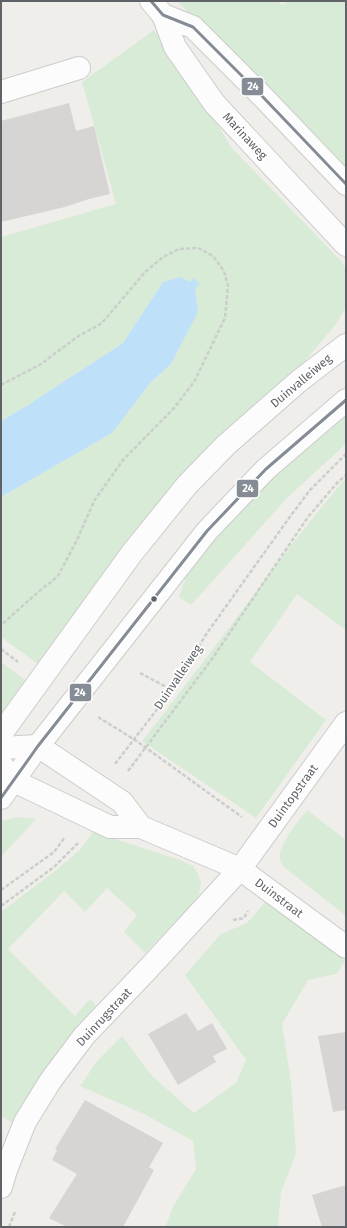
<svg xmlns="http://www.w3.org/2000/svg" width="347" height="1228" font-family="'Fira Sans',sans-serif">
<rect width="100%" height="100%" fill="#efeeea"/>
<g fill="#d8ebd6">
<path d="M177,1H279L282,5L288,1H346V172L275,99Z"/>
<path d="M154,30L203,100L231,147L341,261L346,269V307L336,324L301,366L41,666L1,637V497L112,433L151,382L171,364L198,312L195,288L191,282H163L123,343L28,405L1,421V237L116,204L82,82Z"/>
<path d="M346,413V444L288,497L191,605L179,597L189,568L244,500Z"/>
<path d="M346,478V630L297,594L250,662L326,720L256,818L142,741C157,722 172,703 187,683C240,615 289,544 346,478Z"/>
<path d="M1,662L28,682L1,720Z"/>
<path d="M307,810L346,840V916L284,867C283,865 280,861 280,859C277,846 300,820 307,810Z"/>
<path d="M19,817L36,819L1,857V821Z"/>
<path d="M93,832L180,860L193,866L198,874L201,883L199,894L196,900L145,953L124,932L137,915L107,888L85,912L64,891L8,949L75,1016L90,999L96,1005L56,1054L30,1094L14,1124L1,1116V912L59,868L80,850Z"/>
<path d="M267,900L345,961L336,974L308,980L282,1024L291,1082L296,1153L281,1192L278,1227H165L174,1205L196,1169L193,1141L144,1114L80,1086L98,1060L122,1036L152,1076L194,1113L236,1083L246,1060L185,975L221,934L247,923Z"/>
</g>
<path fill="#bfe0f9" d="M181,277L190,282L193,278L200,284L195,288L198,312L171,364L151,382L112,433L1,497V421L28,405L123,343L163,282Z"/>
<g fill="#d6d5d3">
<path d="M69,103L76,131L94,126L110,194L89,199L65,207L1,222V121Z"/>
<path d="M186,1013L198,1031L212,1023L227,1049L213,1056L216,1062L178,1085L148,1034Z"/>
<path d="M346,1032V1110L333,1112L318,1036Z"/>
<path d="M85,1100L163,1143L149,1167L154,1170L123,1227H67L49,1218L77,1174L52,1160L57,1150L55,1149Z"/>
<path d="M346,1185V1227H322L312,1195Z"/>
</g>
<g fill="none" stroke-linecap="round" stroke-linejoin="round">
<g stroke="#cbcccc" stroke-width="24">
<g id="minor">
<path d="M151,1L163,15L175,47L214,103L346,245"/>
<path d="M163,15L193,27L262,96L346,184"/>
<path d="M1,92L79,68"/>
<path d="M1,734L132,553L187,485L226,445L299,381L346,345"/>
<path d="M1,748L38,746L122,802L141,827"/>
<path d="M1,764L14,781L110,827H141L240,869L346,947"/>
<path d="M1,798L38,746L207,531L266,469L346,400"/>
<path d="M1,1187L6,1170L25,1122L51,1080L84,1036L147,970L240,869L346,723"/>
</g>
</g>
<g stroke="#cacfcc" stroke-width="2.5" stroke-dasharray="4 2" stroke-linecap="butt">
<path d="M1,385L41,364L77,337L102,323L145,272L163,257L179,249L198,248L213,256L224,271L228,286L225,318L194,382L174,408L123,460L94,501L77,540L58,576L36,594L1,625"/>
<path d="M1,649L18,662"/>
<path d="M140,673L172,690"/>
<path d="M98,717L135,740L242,817"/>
<path d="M115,764L172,690L207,633L289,518L310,490L346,454"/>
<path d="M128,771L212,659L308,517L337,483L346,475"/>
<path d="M1,890L54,852L65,837"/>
<path d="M1,906L54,867L78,843"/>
<path d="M233,920L244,918L248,911"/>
<path d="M9,1227L15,1212"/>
</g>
<use href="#minor" stroke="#fdfcfc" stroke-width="22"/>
<g stroke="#fff" stroke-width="6">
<g id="bus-1">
<path d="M151,1L163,15L193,27L262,96L346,184"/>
<path d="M1,798L38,746L207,531L266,469L346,400"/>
</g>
</g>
<use href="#bus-1" stroke="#858c96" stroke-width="3"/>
</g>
<circle fill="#5f6368" stroke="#fff" stroke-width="1.5" cx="154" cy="599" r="3.5"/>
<g text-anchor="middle" stroke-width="3.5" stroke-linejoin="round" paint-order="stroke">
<g font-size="12" fill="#5f6368" stroke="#fff">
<text transform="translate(245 136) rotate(47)" y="4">Marinaweg</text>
<text transform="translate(301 381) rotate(-40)" y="4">Duinvalleiweg</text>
<text transform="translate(178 677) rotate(-56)" y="4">Duinvalleiweg</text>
<text transform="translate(293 796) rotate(-54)" y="4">Duintopstraat</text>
<text transform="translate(279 898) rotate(37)" y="4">Duinstraat</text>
<text transform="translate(104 1017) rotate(-47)" y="4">Duinrugstraat</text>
</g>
</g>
<g stroke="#fff" stroke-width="1.5">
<rect x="241" y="77" width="23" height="19" rx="4" fill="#858c96"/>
<rect x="236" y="479" width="23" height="19" rx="4" fill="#858c96"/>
<rect x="69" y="683" width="23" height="19" rx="4" fill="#858c96"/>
</g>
<g font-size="11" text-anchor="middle" font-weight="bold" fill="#fff">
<text x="253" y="90">24</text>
<text x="248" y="492">24</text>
<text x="80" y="696">24</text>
</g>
<rect width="347" height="1228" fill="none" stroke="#5f6368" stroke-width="4"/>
</svg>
